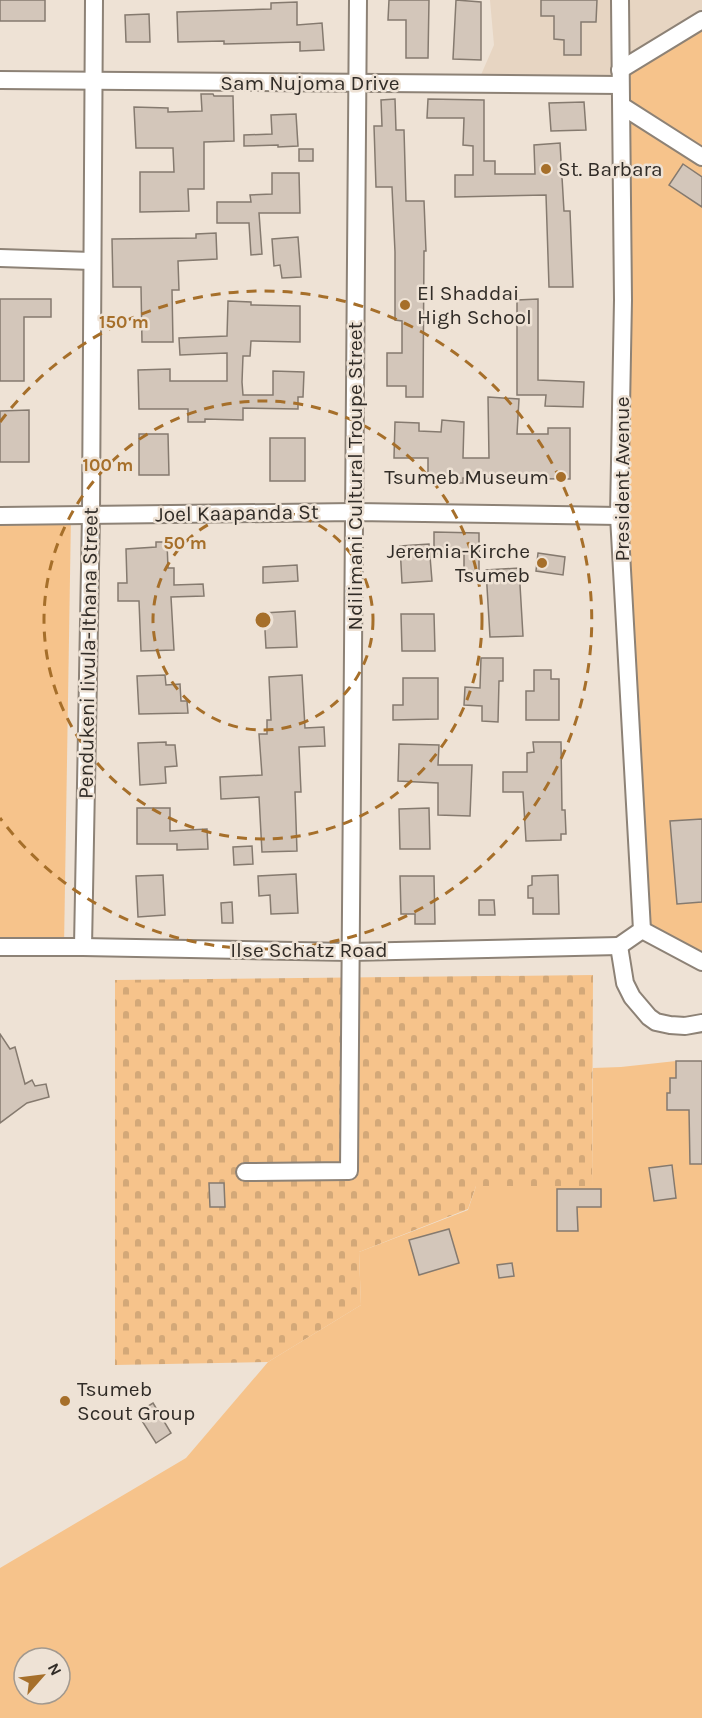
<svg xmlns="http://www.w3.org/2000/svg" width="702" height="1718" font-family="Karla,sans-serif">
<defs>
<pattern id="cemetery-stones" width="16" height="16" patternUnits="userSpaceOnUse" patternTransform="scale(1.5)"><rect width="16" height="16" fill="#f6c38b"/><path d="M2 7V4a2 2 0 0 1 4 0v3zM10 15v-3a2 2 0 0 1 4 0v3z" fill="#d3a878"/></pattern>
</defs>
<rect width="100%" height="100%" fill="#eee2d5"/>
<path fill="#e7d5c2" d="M490,0H702V18L620,85L477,84L494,45Z"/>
<path fill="url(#cemetery-stones)" d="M593,975L592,1186H476L468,1209L359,1252L361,1305L268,1362L115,1365V980Z"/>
<g fill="#f6c38b" fill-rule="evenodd">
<path d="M702,18V962L642,930L619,516L620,70Z"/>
<path d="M71,515L64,947H0V516Z"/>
<path d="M676,1061H702V1718H0V1568L186,1458L268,1362L361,1305L359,1252L468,1210L476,1186H592L593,1068L621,1067ZM24,1658H60V1694H24Z"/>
</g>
<g fill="#d3c6ba" stroke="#857a6f" stroke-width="1.5">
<rect x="0" y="0" width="45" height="21"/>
<path d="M389,0H429L428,58H406V20H388Z"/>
<path d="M456,0L481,2V60L453,59Z"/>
<path d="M541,0H597L596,22H581V55H564V40L554,39V16H541Z"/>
<path d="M297,2V25L322,23L324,50L300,51V42L224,44V41L178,42L177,12L271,9V3Z"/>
<path d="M149,14L150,42H126L125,15Z"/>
<path d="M201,94H213L214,96H233L234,141L204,142V189H188L189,211L140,212V172H174L173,148H136L134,107L168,108V112L202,111Z"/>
<path d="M395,99L396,130H404L406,201H424L426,251H424L423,397H406V386H387V353H402V321L395,320V252L392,187H376L374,126H382L381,100Z"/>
<path d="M428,99L484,100V161H495V174H535L534,145L560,143L564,211H570L573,287H549L546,195L455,197V175H473V146L463,145L464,118H427Z"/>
<path d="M584,102L586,130L551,131L549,103Z"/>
<path d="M296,114L298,146L278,147V145L244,146V135L272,134L271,115Z"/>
<rect x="299" y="149" width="14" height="12"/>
<path d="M683,164L702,177V207L669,185Z"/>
<path d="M272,173H299L300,213H259L262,254L251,255L249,223H217V202H251L250,195L272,194Z"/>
<path d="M216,233L217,259L178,261L179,290H172L173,342H142L141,287H113L112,239L196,238V234Z"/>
<path d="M298,237L301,277L282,278L280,265L274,266L272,239Z"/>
<path d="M0,299H51V317H24V381H0Z"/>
<path d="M538,299V380L584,382L583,407L545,406L546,395H517V300Z"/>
<path d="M228,301L251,302V305L300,306V342L251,341L250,356H243L242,382L243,395H273V371L304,372L303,397H298V409L243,408V420L205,419V422H188V409H139L138,370L170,369V381H227V353L180,355L179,338L227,336Z"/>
<path d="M488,397L519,399L517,434H548V428H570V479L463,478V483H428V458H394L395,422L419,423V431L441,432L442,420L464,422L463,458H489Z"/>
<path d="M29,410V462H0V411Z"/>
<path d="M139,434H168L169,475H139Z"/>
<rect x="270" y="438" width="35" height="43"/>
<path d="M434,532L479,533V572H464V554H434Z"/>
<path d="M156,542H167L168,568H174V585L203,584L204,596L171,597L174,650L141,651L139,601H118V583H127L126,549L156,547Z"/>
<path d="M429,544L432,581L402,583L400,546Z"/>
<path d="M538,553L565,557L563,575L536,571Z"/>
<path d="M297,565L298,581L263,583V567Z"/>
<path d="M519,568L523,636L490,637L486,570Z"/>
<path d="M295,611L297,647L266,648L264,613Z"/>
<path d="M401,614H434L435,651H402Z"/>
<path d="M481,658H503V681H499L498,722L482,721V706L464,705L465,687L480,688Z"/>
<path d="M534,670H551V679H559V720H526V691H534Z"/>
<path d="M165,675L166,685L180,684L181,701H187L188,713L139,714L137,676Z"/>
<path d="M302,675L305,728L324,727L325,746L299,747L301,792H295L297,851L262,852L259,797L221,799L220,777L262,775L259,734H267V720H271L269,677Z"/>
<path d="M403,678H438V719L393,720V705H403Z"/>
<path d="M166,742V745H175L177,766L165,767L166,783L140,785L138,743Z"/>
<path d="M533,742H561L562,810H565L566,834H561V840L526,841L523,792H503V772H527V753L534,752Z"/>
<path d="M399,744L439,745L438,765H472L470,816L438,815V783L398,781Z"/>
<path d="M137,808H170V831L207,829L208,849L177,850V844H137Z"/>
<path d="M429,808L430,849H400L399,809Z"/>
<path d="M702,819V902L677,904L670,821Z"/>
<path d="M252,846L253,864L234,865L233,847Z"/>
<path d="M296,874L298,913L271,914L270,895L259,896L258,876Z"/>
<path d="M163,875L165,915L138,917L136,876Z"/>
<path d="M558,875L559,914H533V898H528V886L532,885V876Z"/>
<path d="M400,876H434L435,924H415V914H401Z"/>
<path d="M479,900H494L495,915H479Z"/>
<path d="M232,902L233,923H222L221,903Z"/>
<path d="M0,1034L10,1049L15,1047L25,1084L32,1080L35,1086L46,1084L49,1097L27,1103L0,1123Z"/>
<path d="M676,1061H702V1164H690L689,1110H667V1093H670V1078H676Z"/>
<path d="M672,1165L676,1198L654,1201L649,1168Z"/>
<path d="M209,1183H224L225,1207H210Z"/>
<path d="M557,1189H601V1207H577L578,1231H557Z"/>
<path d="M449,1229L459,1263L419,1275L409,1240Z"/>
<path d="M512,1263L514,1276L499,1278L497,1265Z"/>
<path d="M153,1403L171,1433L156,1443L137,1413Z"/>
</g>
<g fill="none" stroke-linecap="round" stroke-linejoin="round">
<g stroke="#8d8276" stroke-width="20">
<g id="minor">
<path d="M620,70L702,20"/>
<path d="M0,80L620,85"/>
<path d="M622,106L702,157"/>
<path d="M0,258L92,261"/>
<path d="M0,516L355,512L619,516"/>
<path d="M642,930L702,962"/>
<path d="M619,946L642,930L619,516L623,300L620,0"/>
<path d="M619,946L625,983L632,997L649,1017L656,1022L670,1025L685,1026L702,1023"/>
<path d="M0,947H83L350,952L619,946"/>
<path d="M83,947L91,514L94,0"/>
<path d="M245,1172L349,1171L358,0"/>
</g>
</g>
<use href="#minor" stroke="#fff" stroke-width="16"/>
</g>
<g fill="none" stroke="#a66f2a" stroke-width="3" stroke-dasharray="10 8">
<circle cx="263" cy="620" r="110"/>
<circle cx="263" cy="620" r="219"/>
<path d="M0 422A329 329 0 1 1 0 818"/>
</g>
<g fill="#a66f2a" stroke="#eee2d5" stroke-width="2">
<circle cx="546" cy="169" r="6"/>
<circle cx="405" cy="305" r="6"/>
<circle cx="561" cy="477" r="6"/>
<circle cx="542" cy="563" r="6"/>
<circle cx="65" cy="1401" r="6"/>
</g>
<g text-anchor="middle" stroke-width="5" stroke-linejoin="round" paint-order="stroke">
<g font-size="21" fill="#312c27" stroke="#eee2d5">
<text x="310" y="90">Sam Nujoma Drive</text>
<text transform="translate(355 476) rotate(-90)" y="7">Ndilimani Cultural Troupe Street</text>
<text transform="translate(622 479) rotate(-90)" y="7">President Avenue</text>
<text transform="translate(237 513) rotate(-1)" y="7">Joel Kaapanda St</text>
<text transform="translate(88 653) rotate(-89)" y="7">Pendukeni Iivula-Ithana Street</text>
<text x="309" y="957">Ilse Schatz Road</text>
</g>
<g font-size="21" fill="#312c27" stroke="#eee2d5" text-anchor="start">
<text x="558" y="176">St. Barbara</text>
<text x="417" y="300">El Shaddai<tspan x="417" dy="24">High School</tspan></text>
<text x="549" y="484" text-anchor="end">Tsumeb Museum</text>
<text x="530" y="558" text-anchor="end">Jeremia-Kirche<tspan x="530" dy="24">Tsumeb</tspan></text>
<text x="77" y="1396">Tsumeb<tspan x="77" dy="24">Scout Group</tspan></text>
</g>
</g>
<circle cx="263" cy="620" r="9" fill="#a66f2a" stroke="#eee2d5" stroke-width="3"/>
<g font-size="18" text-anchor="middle" font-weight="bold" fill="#a66f2a" stroke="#eee2d5" stroke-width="5" stroke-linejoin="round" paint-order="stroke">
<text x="124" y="328">150 m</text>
<text x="108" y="471">100 m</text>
<text x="185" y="549">50 m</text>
</g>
<g transform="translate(42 1676) rotate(62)"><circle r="28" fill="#eee2d5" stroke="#a2998f" stroke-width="1.5"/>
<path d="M0-4.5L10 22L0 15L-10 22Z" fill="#a66f2a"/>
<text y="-9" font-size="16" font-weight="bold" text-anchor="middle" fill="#312c27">N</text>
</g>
</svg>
